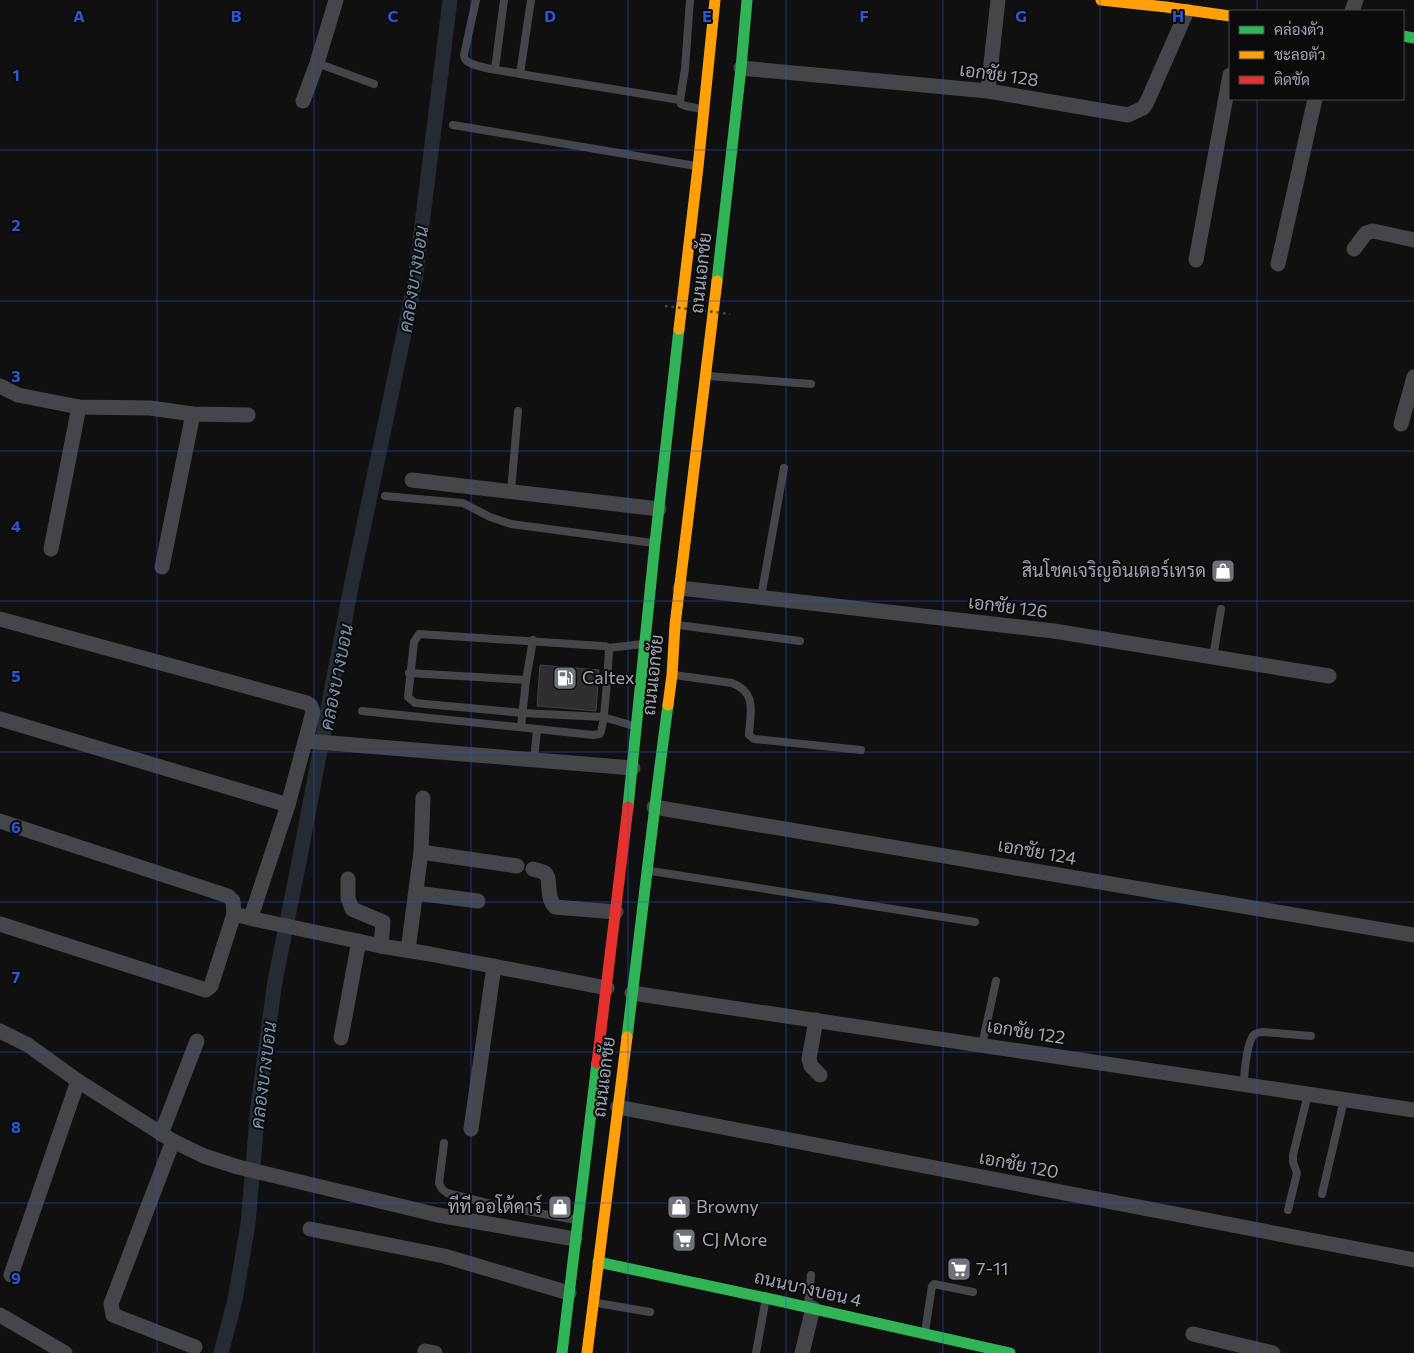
<svg xmlns="http://www.w3.org/2000/svg" width="1414" height="1353" font-family="Commissioner,Sarabun,sans-serif">
<rect width="100%" height="100%" fill="#101011"/>
<g fill="none" stroke-linecap="round" stroke-linejoin="round">
<path stroke="#252b32" stroke-width="15" d="M221,1353L235,1300L248,1224L258,1106L275,981L298,867L352,582L415,281L450,0"/>
</g>
<path fill="#2e2e30" stroke="#404144" d="M540,665L599,670L596,711L537,706Z"/>
<g fill="none" stroke-linecap="round" stroke-linejoin="round">
<g stroke="#454649" stroke-width="8">
<path d="M476,0L464,55C465,59 464,59 468,62C480,69 506,71 520,74L531,0"/>
<path d="M690,0L685,69L680,100L681,104L686,106L701,109"/>
<path d="M317,63L374,84"/>
<path d="M495,69L504,0"/>
<path d="M520,74L680,100"/>
<path d="M453,125L696,166"/>
<path d="M708,376L811,384"/>
<path d="M511,491L518,411"/>
<path d="M385,496L463,503L490,517L511,524L653,543"/>
<path d="M761,597L784,468"/>
<path d="M678,625L800,641"/>
<path d="M608,648L643,644"/>
<path d="M1213,657L1221,609"/>
<path d="M409,673L526,680"/>
<path d="M674,675L732,683C758,693 750,713 749,735L754,739L861,750"/>
<path d="M362,711L537,729"/>
<path d="M521,727L526,680L533,640"/>
<path d="M534,760L537,729L593,735L600,734C605,726 608,665 609,651C608,646 606,646 602,646L419,634L414,642L408,697L415,703L523,713L603,717L634,726"/>
<path d="M651,871L975,922"/>
<path d="M982,1045L996,981"/>
<path d="M1244,1084C1244,1074 1247,1039 1255,1034C1256,1033 1263,1032 1263,1032L1311,1036"/>
<path d="M444,1143L439,1183L442,1189L447,1193L495,1205L576,1220"/>
<path d="M1322,1194L1344,1100"/>
<path d="M1288,1210L1297,1173L1293,1162V1155L1308,1094"/>
<path d="M597,1303L650,1312"/>
<path d="M808,1305L811,1275"/>
<path d="M925,1332L932,1286L934,1284L973,1292"/>
<path d="M756,1353L766,1298"/>
</g>
<g stroke="#454649" stroke-width="15">
<path d="M1352,11L1356,0"/>
<path d="M741,68L988,91L1128,115L1143,108L1147,102L1187,11"/>
<path d="M988,91L998,0"/>
<path d="M303,101L317,63L336,0"/>
<path d="M1354,249L1366,233L1373,231L1414,240"/>
<path d="M1196,260L1230,75"/>
<path d="M1278,264L1315,99"/>
<path d="M0,386L18,395L79,407L150,408L193,414L248,415"/>
<path d="M1401,424L1414,377"/>
<path d="M412,480L659,509"/>
<path d="M51,549L79,407"/>
<path d="M162,567L193,414"/>
<path d="M680,588L1054,631L1329,676"/>
<path d="M0,619L307,703L311,706L313,712L288,805L0,719"/>
<path d="M306,741L633,768"/>
<path d="M654,807L1414,935"/>
<path d="M0,821L228,896L233,901L234,914L258,920L381,946L430,954L607,988"/>
<path d="M421,852L517,866"/>
<path d="M533,869C536,870 542,871 545,873C552,879 545,896 555,907L616,912"/>
<path d="M348,879V898L352,909L383,922L381,946"/>
<path d="M416,893L478,901"/>
<path d="M251,917L288,805"/>
<path d="M0,924L206,990L211,986L234,914"/>
<path d="M408,950L421,852L423,798"/>
<path d="M632,993L1414,1110"/>
<path d="M816,1020L809,1059L811,1066L820,1075"/>
<path d="M0,1031L28,1045L78,1081L173,1141L204,1156L238,1167L438,1215L575,1239"/>
<path d="M341,1038L359,941"/>
<path d="M618,1107L1414,1260"/>
<path d="M471,1129L494,966"/>
<path d="M161,1134L197,1041"/>
<path d="M173,1141L111,1304L113,1315L195,1347"/>
<path d="M310,1229L444,1256L569,1293"/>
<path d="M11,1275L78,1081"/>
<path d="M0,1315L65,1353"/>
<path d="M1193,1334L1273,1353"/>
<path d="M425,1351L435,1353"/>
<path d="M802,1353L813,1308"/>
</g>
<g stroke="#30b455" stroke-width="11">
<path d="M1403,36L1414,38"/>
<path d="M717,281L741,68L747,0"/>
<path d="M628,807L655,543L679,329"/>
<path d="M627,1037C641,926 653,815 668,705"/>
<path d="M598,1262L766,1298L1010,1353"/>
<path d="M562,1353L597,1063"/>
</g>
<g stroke="#ff9f0a" stroke-width="11">
<path d="M1101,0L1166,7L1230,16"/>
<path d="M679,329L698,167L715,0"/>
<path d="M668,705L672,675L675,625L717,281"/>
<path d="M587,1353L627,1037"/>
</g>
<path stroke="#e5322d" stroke-width="11" d="M597,1063L628,807"/>
<path stroke="#46484b" stroke-width="2.5" stroke-dasharray="2.5 4" stroke-linecap="butt" d="M665,306L730,314"/>
</g>
<path fill="none" stroke="#2a57d4" stroke-width="1" stroke-opacity="0.55" d="M157,0V1353M314,0V1353M471,0V1353M628,0V1353M786,0V1353M943,0V1353M1100,0V1353M1257,0V11M1257,99V1353M0,150H1414M0,301H1414M0,451H1414M0,601H1414M0,752H1414M0,902H1414M0,1052H1414M0,1203H1414"/>
<defs>
<g id="shop-square" transform="scale(1.25)"><rect x="-9" y="-9" width="18" height="18" rx="4" fill="#6e727a" stroke="#0b0b0c"/><path d="M-5-2.5h2.3a2.7 3.5 0 0 1 5.4 0H5L5.5 6h-11ZM-1.5-2.5h3a1.5 2.3 0 0 0-3 0Z" fill="#fff"/></g>
<g id="fuel-square" transform="scale(1.25)"><rect x="-9" y="-9" width="18" height="18" rx="4" fill="#6e727a" stroke="#0b0b0c"/><path d="M-5.5-6h7V0h2V4h1.3V-2.5L3-4.5l.8-.8L6-3V5H2.5V1h-1V6h-7ZM-4.2-4.7v3.2H.2V-4.7Z" fill="#fff"/></g>
<g id="supermarket-square" transform="scale(1.25)"><rect x="-9" y="-9" width="18" height="18" rx="4" fill="#6e727a" stroke="#0b0b0c"/><path d="M-6-5.5h2.5l.6 2H6L4.5 2H-2.5L-4.4-4H-6ZM-1.5 3.2a1.3 1.3 0 1 0 .1 0ZM3 3.2a1.3 1.3 0 1 0 .1 0Z" fill="#fff"/></g>
</defs>
<g fill-rule="evenodd">
<use href="#shop-square" x="1223" y="571"/>
<use href="#fuel-square" x="565" y="678"/>
<use href="#shop-square" x="560" y="1207"/>
<use href="#shop-square" x="679" y="1207"/>
<use href="#supermarket-square" x="684" y="1240"/>
<use href="#supermarket-square" x="959" y="1269"/>
</g>
<g text-anchor="middle" stroke-width="4" stroke-linejoin="round" paint-order="stroke">
<g font-size="18" fill="#a1a6b2" stroke="#0b0b0c">
<text transform="translate(999 75) rotate(8)" y="6">เอกชัย 128</text>
<text transform="translate(701 273) rotate(-84)" y="6">ถนนเอกชัย</text>
<text transform="translate(1008 607) rotate(7)" y="6">เอกชัย 126</text>
<text transform="translate(653 675) rotate(-84)" y="6">ถนนเอกชัย</text>
<text transform="translate(1037 852) rotate(10)" y="6">เอกชัย 124</text>
<text transform="translate(1026 1032) rotate(9)" y="6">เอกชัย 122</text>
<text transform="translate(604 1077) rotate(-83)" y="6">ถนนเอกชัย</text>
<text transform="translate(1019 1165) rotate(11)" y="6">เอกชัย 120</text>
<text transform="translate(808 1289) rotate(13)" y="6">ถนนบางบอน 4</text>
</g>
<g font-size="18" fill="#a1a6b2" stroke="#0b0b0c" text-anchor="start">
<text x="1206" y="577" text-anchor="end">สินโชคเจริญอินเตอร์เทรด</text>
<text x="582" y="684">Caltex</text>
<text x="542" y="1213" text-anchor="end">ทีที ออโต้คาร์</text>
<text x="696" y="1213">Browny</text>
<text x="702" y="1246">CJ More</text>
<text x="976" y="1275">7-11</text>
</g>
<g font-size="19" font-style="italic" fill="#7793ae" stroke="#0b0b0c">
<text transform="translate(413 279) rotate(-81)" y="7">คลองบางบอน</text>
<text transform="translate(336 677) rotate(-79)" y="7">คลองบางบอน</text>
<text transform="translate(263 1075) rotate(-83)" y="7">คลองบางบอน</text>
</g>
</g>
<g font-size="16" text-anchor="middle" font-weight="bold" fill="#2a57d4" stroke="#0b0b0c" stroke-width="4" stroke-linejoin="round" paint-order="stroke">
<text x="79" y="22">A</text>
<text x="236" y="22">B</text>
<text x="393" y="22">C</text>
<text x="550" y="22">D</text>
<text x="707" y="22">E</text>
<text x="864" y="22">F</text>
<text x="1021" y="22">G</text>
<text x="1178" y="22">H</text>
<text x="16" y="81">1</text>
<text x="16" y="231">2</text>
<text x="16" y="382">3</text>
<text x="16" y="532">4</text>
<text x="16" y="682">5</text>
<text x="16" y="833">6</text>
<text x="16" y="983">7</text>
<text x="16" y="1133">8</text>
<text x="16" y="1284">9</text>
</g>
<rect x="1229" y="10" width="175" height="90" fill="#0b0b0c" stroke="#47494e"/>
<rect x="1239" y="26" width="25" height="8" fill="#30b455" stroke="#47494e"/>
<text x="1274" y="35" font-size="15" fill="#a1a6b2">คล่องตัว</text>
<rect x="1239" y="51" width="25" height="8" fill="#ff9f0a" stroke="#47494e"/>
<text x="1274" y="60" font-size="15" fill="#a1a6b2">ชะลอตัว</text>
<rect x="1239" y="76" width="25" height="8" fill="#e5322d" stroke="#47494e"/>
<text x="1274" y="85" font-size="15" fill="#a1a6b2">ติดขัด</text>
</svg>
